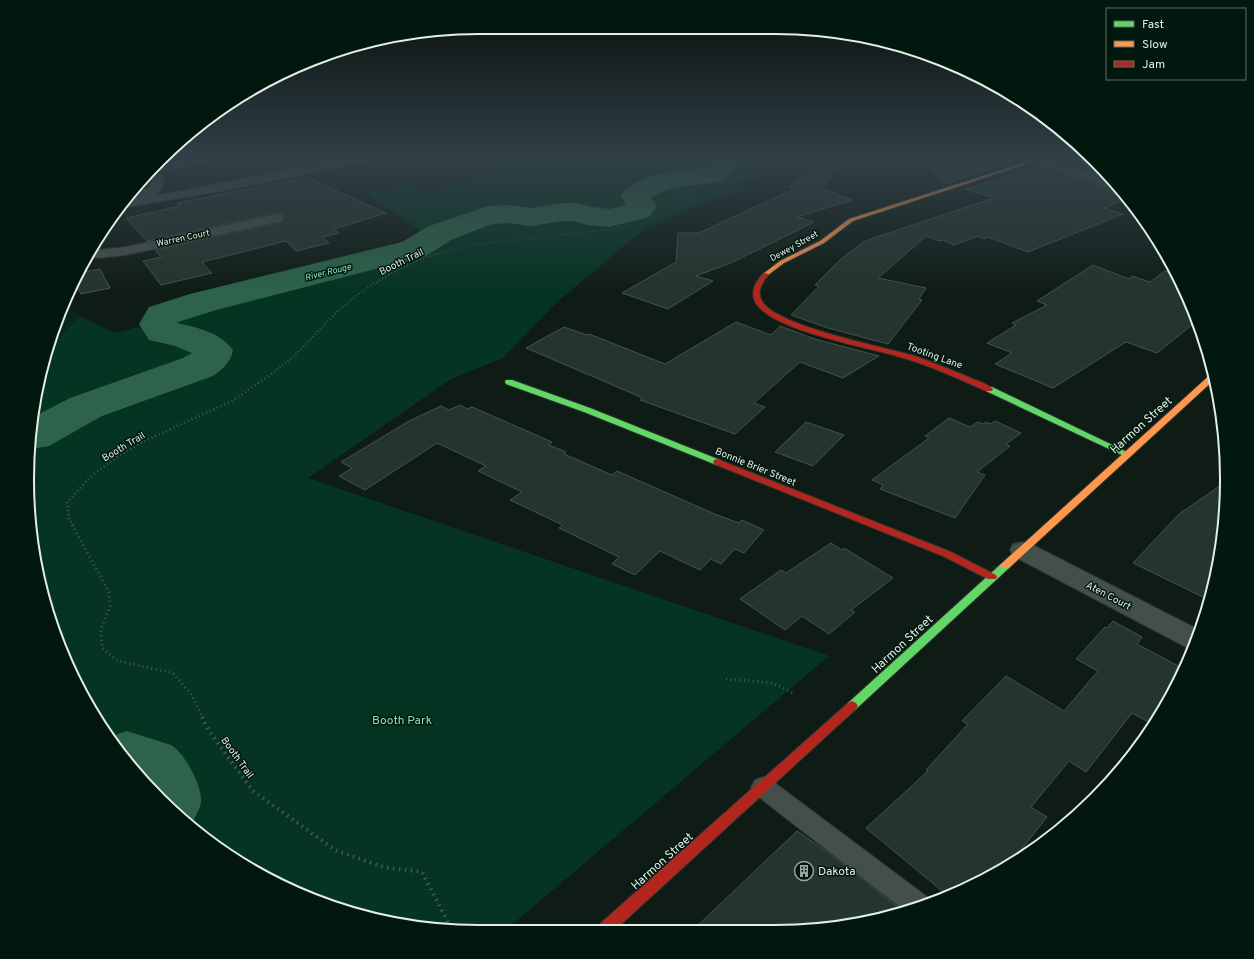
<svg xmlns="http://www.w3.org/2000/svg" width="1254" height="959" font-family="Overpass,sans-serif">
<rect width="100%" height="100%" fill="#0f1c16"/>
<g fill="#08271a">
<path d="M163,157H297L310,166L193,189L188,187L174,174L144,180Z"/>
<path d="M66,306L80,316L57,340L48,356L44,358Z"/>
</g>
<path fill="#053422" d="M534,157H754L747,161L760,176L737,184L746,188L695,205L679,214L644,229L555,304L503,358L451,379L308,478L829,656L508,928H420L334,908L228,856L160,800L103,731L62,653L42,597L27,480L42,363L57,340L80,316L114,333L206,310L223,293L355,270L429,236L366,194L407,185L422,194L473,177L502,171L494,166Z"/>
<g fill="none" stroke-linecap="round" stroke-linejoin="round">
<g fill="#2c634a" fill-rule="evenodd">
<path d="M713,157H739L741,162C722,190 702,181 674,188C666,189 658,194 651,198L657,206L649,217L609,227L588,225L573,221H562L530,226L510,223L492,224L451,240L426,256L216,310L178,322L177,323C198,328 220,332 233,350C231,362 222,370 213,376L102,416L49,446L31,449L35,416L70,398L183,358L192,353L175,346L149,340L139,324L149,307L190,294L402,242L429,226L488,206L510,205L530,208L562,203H576L592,207L609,209L626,205L621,196C632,180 658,173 676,171C689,169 704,171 714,161Z"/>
<path d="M127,731L171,745C184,752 203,787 201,802C200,810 194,818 191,825L160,800L109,737Z"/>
</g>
</g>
<g fill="#23352e" stroke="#47514c">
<path d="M821,157H851L821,188L852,200L797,217L814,222L733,262L696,276L713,281L668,309L622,293L676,262L678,233H697L703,231L785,193L795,190L789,187Z"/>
<path d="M925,157H1014L1016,160L948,183L939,180Z"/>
<path d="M1067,157H1092L1110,178L1054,161Z"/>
<path d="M1037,167L1112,189H1119L1127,199L1104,208L1123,214L1028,252L988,237L984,239L978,236L954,245L943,240L940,241L926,236L878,278L926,288L919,299L922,300L888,344L828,328L791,315L819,286L815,285L842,258L865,241L994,198L965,189Z"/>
<path d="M307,177L386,213L334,229L339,233L322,237L329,243L296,251L286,241L202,262L212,273L161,285L143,261L161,257L155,250L282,222L285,217L282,214L277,213L147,241L126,218L180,206L177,203Z"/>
<path d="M1093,265L1129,279L1132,276L1150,282L1165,271L1175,274L1193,307L1197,321L1157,353L1126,342L1053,388L995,364L1012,353L987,343L1016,325L1012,323L1047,305L1037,301Z"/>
<path d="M100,269L110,288L81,294L75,283L79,273Z"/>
<path d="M736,322L771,335L780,326L815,339L879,356L843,378L800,362L754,403L765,407L735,434L640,400L643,398L526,348L564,327L587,335L589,334L665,364Z"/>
<path d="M460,405L467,409L472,407L552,442L549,445L566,452L564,454L612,475L617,471L717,515L739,523L742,520L764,530L744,553L735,549L721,564L711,559L700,570L660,551L635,575L612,564L619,557L559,528L563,525L510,500L522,492L478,471L486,466L437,443L365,490L339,476L352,468L341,462L409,421L441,406L449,410Z"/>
<path d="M949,418L970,427L978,422L984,424L986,422L991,424L995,421L1021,433L1006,444L1010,446L977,472L985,475L955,518L880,489L883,485L872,480L929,438L925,436Z"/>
<path d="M806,422L844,435L813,466L775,452Z"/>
<path d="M1227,481L1218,568L1209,600L1133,563L1179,514Z"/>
<path d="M831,543L842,550L844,548L893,578L851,610L855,612L829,634L802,616L785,630L740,599L781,570L786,573Z"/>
<path d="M1113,621L1142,637L1137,644L1184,669L1154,725L1132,713L1086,772L1069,761L1031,807L1047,817L1010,864L947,895L866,828L928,771L926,770L968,724L962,721L1006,676L1064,711L1098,671L1076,659L1105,627L1107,628Z"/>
<path d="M797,831L830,854L904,912L833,928H695Z"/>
</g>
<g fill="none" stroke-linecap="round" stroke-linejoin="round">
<g stroke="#2c3430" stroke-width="2">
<g id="lane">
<path d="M208,157H227L223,160L149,173L153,168Z"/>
<path d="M763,777L771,780L930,899L932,902L920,908L905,911L755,794L751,787L755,780Z"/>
</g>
</g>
<g stroke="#2c3430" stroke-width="2">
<g id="street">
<path d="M351,157H376L370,161L238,188L122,208C125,205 127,201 130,198C138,190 149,193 152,180L148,175L154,167L164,180L162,188L155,196Z"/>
<path d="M1015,157H1035L1111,180L1118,188H1112L1017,159Z"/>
<path d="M277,214L282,215L284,218L282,221L126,255L98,258L87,256L92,248L98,250L126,247Z"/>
<path d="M1022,542L1031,544L1199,630L1194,649L1186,647L1013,556L1010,550L1013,544Z"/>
</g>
</g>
<g stroke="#2c3430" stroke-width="2">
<g id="fast">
<path d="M506,380H512L590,408L720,460L721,462L717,465L714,464L584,412L506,384L505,382Z"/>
<path d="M986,387H992L1131,454L1127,457L1124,456L986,391L985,389Z"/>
<path d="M1005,563L1009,564L1010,566L1009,568L856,709L852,711L848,709L846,706L848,703L1001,564Z"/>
</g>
</g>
<g stroke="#2c3430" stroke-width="2">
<g id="slow">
<path d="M1032,160L1036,161L853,221L824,243L784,263L768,275L763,274L780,261L820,241L849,219Z"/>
<path d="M1211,374H1213L1215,379L1009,568H1001L1000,566L1001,564Z"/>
</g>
</g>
<g stroke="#2c3430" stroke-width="2">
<g id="jam">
<path d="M764,273L769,274C763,282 756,291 762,301C775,326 885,347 915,356C932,362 949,369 966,376C974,380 987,383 993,389L992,391H986C961,380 936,368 910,360C875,348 779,333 757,305C749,294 755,281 764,273Z"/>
<path d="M717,459L951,552L996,575L997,577L996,579H988L943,556L714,464L713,462L714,460Z"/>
<path d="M852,701L856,703L858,706L856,709L617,928H599L601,923L848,703Z"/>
</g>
</g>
<g stroke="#4d5652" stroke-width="1.5" stroke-dasharray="0.5 2" stroke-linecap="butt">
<path d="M867,157L923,176"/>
<path d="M437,254L472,245L605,230L630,224L695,189L736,176L745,168L736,157"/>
</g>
<path stroke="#4d5652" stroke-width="2" stroke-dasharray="1 2.5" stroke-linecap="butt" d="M271,374C296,357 312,337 333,316C360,289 404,263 440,253"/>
<path stroke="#4d5652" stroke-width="2.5" stroke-dasharray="1 3" stroke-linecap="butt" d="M73,526L69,519L67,503L89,478L121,454L147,440L232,401L273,373"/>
<g stroke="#4d5652" stroke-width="3" stroke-dasharray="1 3.5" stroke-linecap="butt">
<path d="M72,525L109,592L110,606L101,629L102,648L118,661L173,673L191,694L203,718"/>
<path d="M726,679L773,683L795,694"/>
</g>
<path stroke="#4d5652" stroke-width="4" stroke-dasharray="1.5 4.5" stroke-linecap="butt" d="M202,717L209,731L252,790L335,850L383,867L422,872L451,928"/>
<use href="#lane" fill="#454f4a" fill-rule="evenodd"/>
<use href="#street" fill="#454f4a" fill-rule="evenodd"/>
<use href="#fast" fill="#63d668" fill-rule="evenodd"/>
<use href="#slow" fill="#ff974d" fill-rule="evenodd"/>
<use href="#jam" fill="#b3261e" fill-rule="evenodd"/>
</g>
<linearGradient id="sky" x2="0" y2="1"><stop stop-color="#080f0c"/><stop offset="0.54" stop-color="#314047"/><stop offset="1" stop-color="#314047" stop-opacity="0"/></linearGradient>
<rect width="1254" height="292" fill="url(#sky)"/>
<defs>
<g id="building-ring" transform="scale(1)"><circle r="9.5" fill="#02180e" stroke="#98a59e" stroke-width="1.5"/><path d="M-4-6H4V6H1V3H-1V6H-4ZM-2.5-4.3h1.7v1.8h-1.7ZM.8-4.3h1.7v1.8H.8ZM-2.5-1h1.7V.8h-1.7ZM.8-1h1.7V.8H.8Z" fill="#98a59e"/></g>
</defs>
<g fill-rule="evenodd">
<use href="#building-ring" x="804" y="871"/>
</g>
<g text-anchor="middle" stroke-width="3" stroke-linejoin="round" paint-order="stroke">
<g font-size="9" fill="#e1efe7" stroke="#02180e">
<text transform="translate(183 238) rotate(-12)" y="3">Warren Court</text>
<text transform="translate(794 246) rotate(-29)" y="3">Dewey Street</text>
</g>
<g font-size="9" font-style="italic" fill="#8fe8bd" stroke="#02180e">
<text transform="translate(328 272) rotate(-14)" y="3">River Rouge</text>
</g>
<g font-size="10" fill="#e1efe7" stroke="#02180e">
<text transform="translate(401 261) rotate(-26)" y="4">Booth Trail</text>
<text transform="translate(935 355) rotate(20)" y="4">Tooting Lane</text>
<text transform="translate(123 446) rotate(-31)" y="4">Booth Trail</text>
<text transform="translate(756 466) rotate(22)" y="4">Bonnie Brier Street</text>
<text transform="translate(1109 595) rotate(28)" y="4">Aten Court</text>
<text transform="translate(238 757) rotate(54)" y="4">Booth Trail</text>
</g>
<g font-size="12" fill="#e1efe7" stroke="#02180e">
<text transform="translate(1141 425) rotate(-42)" y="4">Harmon Street</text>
<text transform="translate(902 644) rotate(-43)" y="4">Harmon Street</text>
<text transform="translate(662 861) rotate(-42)" y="4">Harmon Street</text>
</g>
<g font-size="12" fill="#88e1b6" stroke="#02180e">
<text x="402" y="724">Booth Park</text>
</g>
<g font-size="12" fill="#e1efe7" stroke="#02180e" text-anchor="start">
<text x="818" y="875">Dakota</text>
</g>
</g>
<path d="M0 0H1254V959H0ZM479 34H775A445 445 0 0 1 1220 479V480A445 445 0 0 1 775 925H479A445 445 0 0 1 34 480V479A445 445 0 0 1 479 34Z" fill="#02180e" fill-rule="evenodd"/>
<path fill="none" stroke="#e1efe7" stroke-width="2" d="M479 34H775A445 445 0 0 1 1220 479V480A445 445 0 0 1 775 925H479A445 445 0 0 1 34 480V479A445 445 0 0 1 479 34Z"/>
<rect x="1106" y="8" width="140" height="72" fill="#02180e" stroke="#5b6e65"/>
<rect x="1114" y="21" width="20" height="6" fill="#63d668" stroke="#5b6e65"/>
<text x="1142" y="28" font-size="12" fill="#e1efe7">Fast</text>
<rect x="1114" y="41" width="20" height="6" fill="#ff974d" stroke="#5b6e65"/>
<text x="1142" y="48" font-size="12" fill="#e1efe7">Slow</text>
<rect x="1114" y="61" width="20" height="6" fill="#b3261e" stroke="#5b6e65"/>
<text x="1142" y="68" font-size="12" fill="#e1efe7">Jam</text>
</svg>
